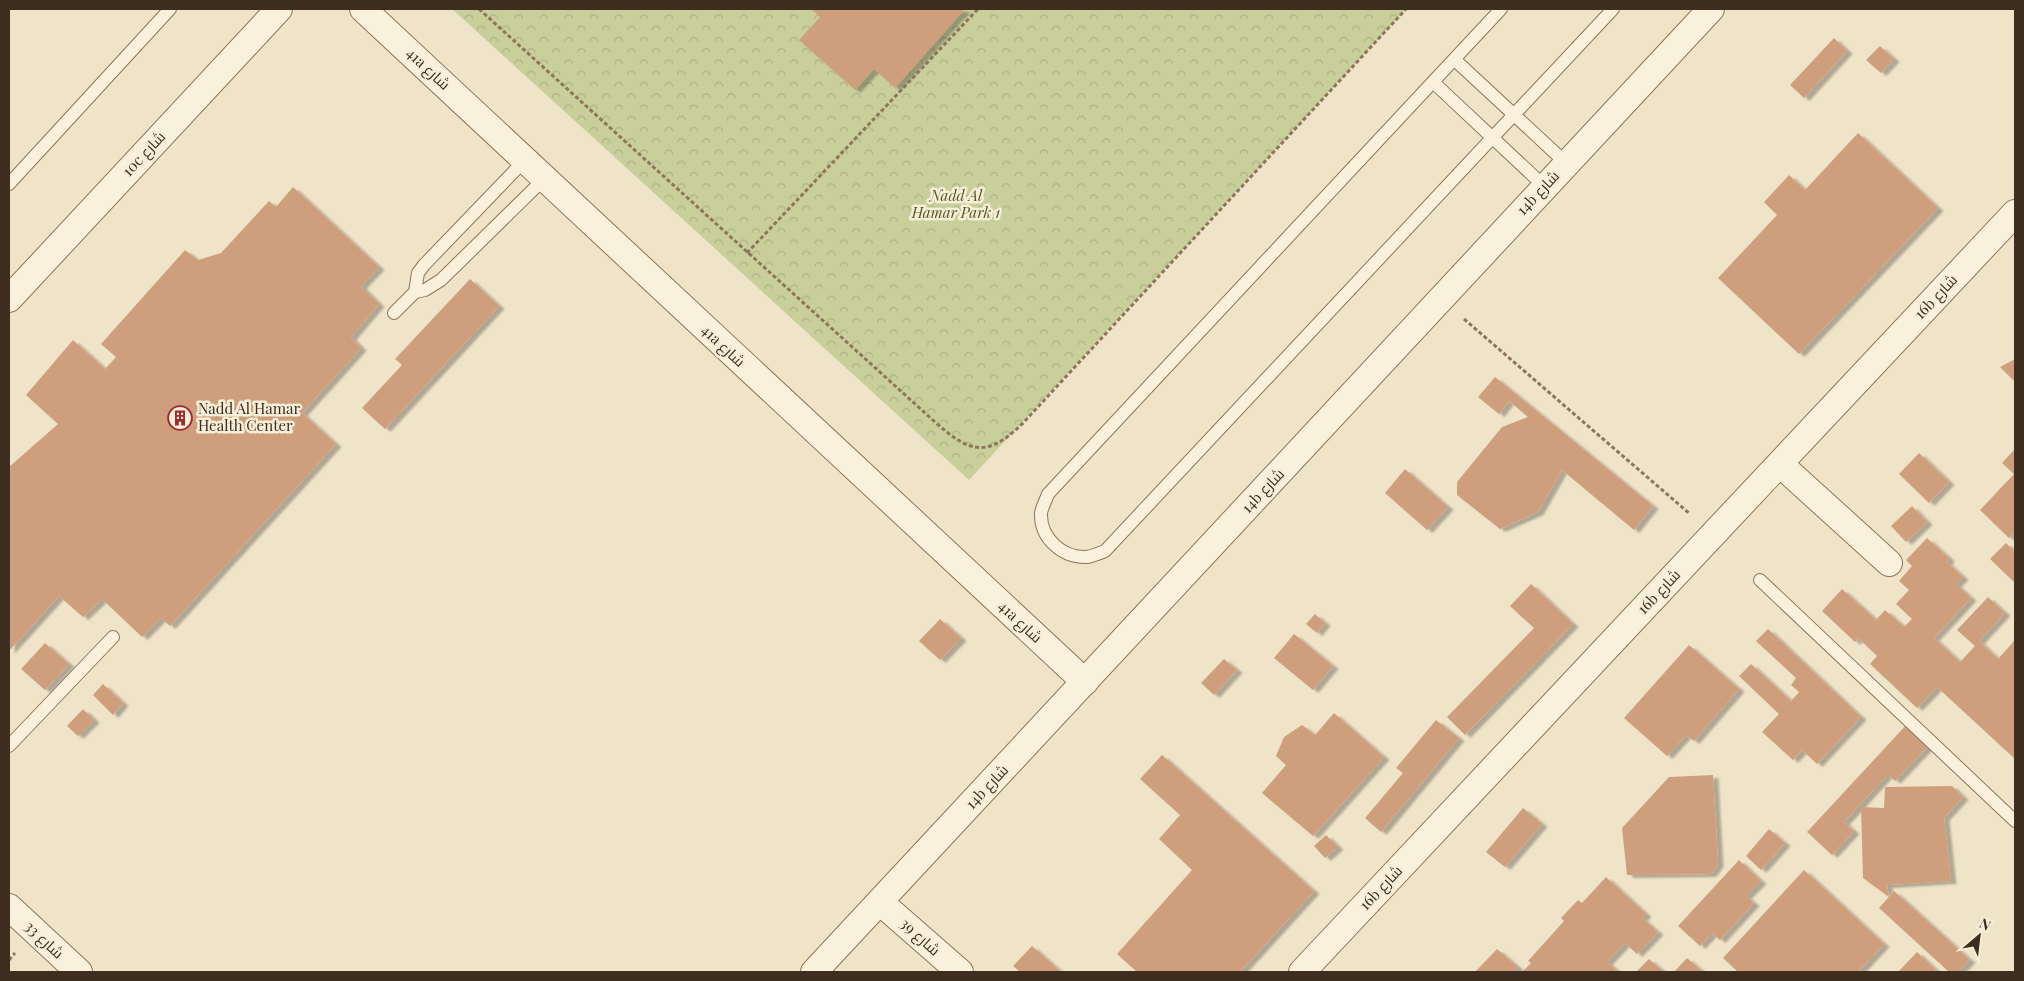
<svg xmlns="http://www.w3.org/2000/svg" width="2024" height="981" font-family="'Playfair Display',Cairo,serif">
<defs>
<pattern id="park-crowns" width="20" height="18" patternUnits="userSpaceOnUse" patternTransform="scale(1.25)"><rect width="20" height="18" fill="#c9cf9b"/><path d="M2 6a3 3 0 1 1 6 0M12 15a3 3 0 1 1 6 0" fill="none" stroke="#aeb285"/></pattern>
<filter id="shadow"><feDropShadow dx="5.5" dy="3" stdDeviation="1" flood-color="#0004"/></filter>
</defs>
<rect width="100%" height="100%" fill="#f0e4c8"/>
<path fill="url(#park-crowns)" d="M452,9H1406L969,480Z"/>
<g fill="#cf9f7d" filter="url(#shadow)">
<path d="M811,9H965L895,88L874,69L855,90L799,40L820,17Z"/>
<path d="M1834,38L1847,51L1804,98L1790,85Z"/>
<path d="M1880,46L1894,59L1881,73L1866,60Z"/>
<path d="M1858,133L1938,208L1799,354L1718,278L1777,215L1764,202L1789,175L1805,190Z"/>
<path d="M293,187L379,267L361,286L379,304L351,337L361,348L302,413L336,444L170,626L161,618L142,637L102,599L83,617L59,596L9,651V467L58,424L26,395L73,340L105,369L116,357L101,344L185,250L198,260L221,253L269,201L276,207Z"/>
<path d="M470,279L499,306L385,429L362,408L402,365L395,359Z"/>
<path d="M2015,359V382L2000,367Z"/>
<path d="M1495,377L1653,506L1634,530L1562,470L1538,512L1500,529L1457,495V482L1502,427L1528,417L1509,401L1499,414L1478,397Z"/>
<path d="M2015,449V531L2009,538L1980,510L2014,474L2002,463Z"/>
<path d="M1919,453L1949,482L1929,503L1899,474Z"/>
<path d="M1405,469L1448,507L1427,530L1385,493Z"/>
<path d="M1912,506L1927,522L1906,542L1891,526Z"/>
<path d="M1927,538L1949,558L1947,562L1963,577L1956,584L1971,598L1934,638L1960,662L1975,646L1957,630L1988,597L2005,613L1979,641L1998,659L2015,640V759L1937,687L1917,708L1870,664L1877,656L1858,638L1855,642L1822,611L1842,589L1876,620L1885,610L1904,627L1912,619L1896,604L1909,590L1899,581L1912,566L1906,560Z"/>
<path d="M2006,543L2015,552V583L1990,559Z"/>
<path d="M1531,584L1573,624L1465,735L1447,717L1534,628L1510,606Z"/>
<path d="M1315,614L1325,623L1317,633L1306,624Z"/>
<path d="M940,619L961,638L940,660L919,641Z"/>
<path d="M1768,629L1861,717L1817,764L1802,750L1793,760L1762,732L1779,714L1739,676L1751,664L1791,701L1799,692L1791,685L1796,678L1756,641Z"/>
<path d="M1294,634L1333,666L1313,690L1274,658Z"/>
<path d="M45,643L69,664L45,690L21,669Z"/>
<path d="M1689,645L1739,689L1694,741L1686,735L1667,756L1624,718Z"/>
<path d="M1224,659L1237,670L1214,695L1201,683Z"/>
<path d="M103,684L123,703L113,715L93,695Z"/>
<path d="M83,709L94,720L78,736L67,726Z"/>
<path d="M1334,713L1384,757L1313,836L1262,793L1286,765L1276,756L1284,737L1302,725L1315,735Z"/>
<path d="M1436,720L1459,738L1381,832L1365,818L1403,773L1396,768Z"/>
<path d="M1908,723L1930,744L1895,781L1888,774L1844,822L1854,831L1832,855L1807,832Z"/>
<path d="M1162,755L1314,891L1240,972H1137L1117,954L1192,870L1159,839L1180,815L1140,779Z"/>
<path d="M1713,775L1718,864L1711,874L1627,875L1622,828L1669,777Z"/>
<path d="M1952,786L1963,797L1944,818L1951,881L1887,885L1889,897L1863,878L1861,807L1884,808L1885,787Z"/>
<path d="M1523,808L1542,824L1505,867L1486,852Z"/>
<path d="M1769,829L1785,843L1761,870L1746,856Z"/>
<path d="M1326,835L1338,847L1325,858L1314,846Z"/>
<path d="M1739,860L1761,881L1746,896L1754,903L1720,940L1712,933L1700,946L1678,926Z"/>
<path d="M1804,870L1884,944L1858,972H1738L1723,958Z"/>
<path d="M1606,877L1646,914L1642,918L1658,932L1637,954L1625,943L1607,962L1619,972H1522L1531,963L1528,961L1564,921L1561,918L1578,900L1582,903Z"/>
<path d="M1894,891L1970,960L1958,972H1949L1879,908Z"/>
<path d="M1032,946L1061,972H1020L1013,966Z"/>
<path d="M1497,949L1518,967L1513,972H1475Z"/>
<path d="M1917,952L1938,972H1898Z"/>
<path d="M1687,958L1703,972H1674Z"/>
<path d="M1649,959L1664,972H1636Z"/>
</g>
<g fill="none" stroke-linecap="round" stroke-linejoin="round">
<g stroke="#8d765c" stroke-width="14">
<g id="lane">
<path d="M1501,9L1048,494C1046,500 1042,507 1041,513C1040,538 1062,558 1087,557C1093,556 1100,553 1105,551L1613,9"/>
<path d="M1455,60L1566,163"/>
<path d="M1433,82L1544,186"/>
<path d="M9,184L170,9"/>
<path d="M415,292L425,290L441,280L544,179"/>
<path d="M394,313L415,292L418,273L424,265L525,160"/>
<path d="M1760,580L2015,821"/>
<path d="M9,746L113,637"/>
</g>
</g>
<g stroke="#8d765c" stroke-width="28">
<g id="street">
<path d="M363,9L1085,682"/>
<path d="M9,299L279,9"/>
<path d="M1780,464L1889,563"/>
<path d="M880,902L960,972"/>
<path d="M9,907L79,972"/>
<path d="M814,972L1711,9"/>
<path d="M1302,972L2015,213"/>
</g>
</g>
<g stroke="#8d765c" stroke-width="3" stroke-dasharray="4 2.5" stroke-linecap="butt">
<path d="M479,9L935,422C971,454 988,458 1024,422L1406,9"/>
<path d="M747,253L978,9"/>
<path d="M1464,319L1690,514"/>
<path d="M9,960L15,953"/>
</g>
<use href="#lane" stroke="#faf1dc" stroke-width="12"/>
<use href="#street" stroke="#faf1dc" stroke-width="26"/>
</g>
<defs>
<g id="building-ring" transform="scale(1.25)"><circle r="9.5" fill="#f7eed8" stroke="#9e2a2b" stroke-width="1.5"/><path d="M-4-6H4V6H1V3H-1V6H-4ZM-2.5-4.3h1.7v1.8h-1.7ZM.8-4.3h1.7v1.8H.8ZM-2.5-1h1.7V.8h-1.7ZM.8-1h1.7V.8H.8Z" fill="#9e2a2b"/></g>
</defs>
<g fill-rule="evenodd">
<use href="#building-ring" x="180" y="418"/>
</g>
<g text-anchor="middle" stroke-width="5" stroke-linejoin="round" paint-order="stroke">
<g font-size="15" fill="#3d2e20" stroke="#f7eed8">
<text transform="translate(428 69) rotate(43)" y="5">41a شارع</text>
<text transform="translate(144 154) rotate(-47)" y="5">10c شارع</text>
<text transform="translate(1538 193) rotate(-47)" y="5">14b شارع</text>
<text transform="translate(1936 297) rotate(-47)" y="5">16b شارع</text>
<text transform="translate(723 346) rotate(43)" y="5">41a شارع</text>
<text transform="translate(1263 491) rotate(-47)" y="5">14b شارع</text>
<text transform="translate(1659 592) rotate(-47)" y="5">16b شارع</text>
<text transform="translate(1020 622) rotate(43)" y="5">41a شارع</text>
<text transform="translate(987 787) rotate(-47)" y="5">14b شارع</text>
<text transform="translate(1381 888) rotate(-47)" y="5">16b شارع</text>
<text transform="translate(920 937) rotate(42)" y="5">شارع 39</text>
<text transform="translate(44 940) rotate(43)" y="5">شارع 33</text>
</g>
<g font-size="15" font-style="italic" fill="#4d5a26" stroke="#f7eed8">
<text x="956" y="201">Nadd Al<tspan x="956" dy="17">Hamar Park 1</tspan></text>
</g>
<g font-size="15" fill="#3d2e20" stroke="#f7eed8" text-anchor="start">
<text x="198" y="414">Nadd Al Hamar<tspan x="198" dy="17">Health Center</tspan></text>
</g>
</g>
<rect width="2024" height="981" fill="none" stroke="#3d2e20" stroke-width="20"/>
<g transform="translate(1979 936) rotate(28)" stroke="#f7eed8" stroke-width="4" paint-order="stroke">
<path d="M0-4L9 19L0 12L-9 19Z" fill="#3d2e20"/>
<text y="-8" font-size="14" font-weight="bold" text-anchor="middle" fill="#3d2e20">N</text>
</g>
</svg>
